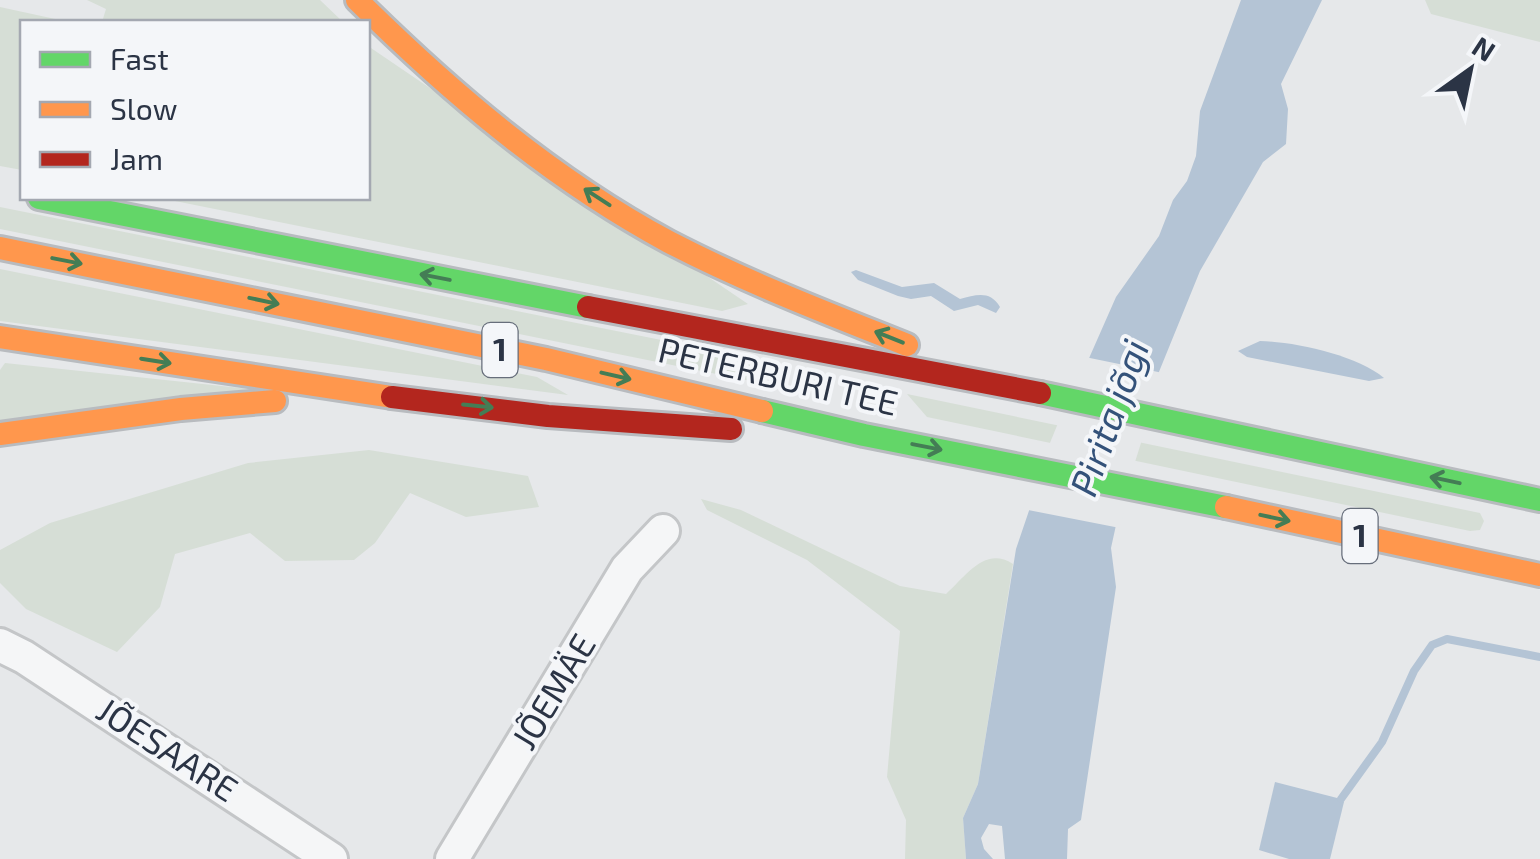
<svg xmlns="http://www.w3.org/2000/svg" width="1540" height="859" font-family="'Exo 2',sans-serif">
<rect width="100%" height="100%" fill="#e6e8ea"/>
<g fill="#d6ded6">
<path d="M87,0H320L343,22H102L106,9Z"/>
<path d="M1425,0H1540V42L1431,14Z"/>
<path d="M0,7L69,22H22V170L0,166Z"/>
<path d="M368,46L748,304L722,311L160,198H368Z"/>
<path d="M0,207L746,357L760,365L761,375L751,381L0,229Z"/>
<path d="M0,269L537,377L568,395L0,321Z"/>
<path d="M5,363L250,389L0,421V370Z"/>
<path d="M907,394L1480,513L1484,521L1480,530L1470,531L927,417Z"/>
<path d="M369,450L528,476L539,507L466,517L410,493L375,543L354,560L285,561L250,533L175,554L160,607L117,652L26,609L0,583V550L50,523L248,463Z"/>
<path d="M701,499L741,510L900,586L946,594C967,575 985,546 1013,564L978,784L963,818L966,859H905L906,820L887,777L900,631L807,560L707,510Z"/>
</g>
<g fill="#b4c4d5">
<path d="M1241,0H1322L1281,84L1288,109L1286,144L1263,162L1200,271L1152,389L1130,461L1111,548L1116,587L1081,820L1068,829L1067,859H1005L1002,826L989,824L981,838L984,849L993,859H966L963,818L978,784L1016,549L1053,440L1116,297L1159,236L1173,200L1187,181L1196,156L1200,111Z"/>
<path d="M856,270L902,287L934,283L960,299C976,295 990,290 1000,307L996,313L978,305L954,311L931,296L911,299L898,296L858,280L851,272Z"/>
<path d="M1260,341C1296,342 1356,355 1384,378L1369,381L1247,357L1238,351Z"/>
<path d="M1275,782L1341,799L1344,802L1330,859H1289L1259,850Z"/>
</g>
<path fill="#e6e8ea" d="M1085,357L1163,373L1135,462L1120,528L1023,509Z"/>
<g fill="none" stroke-linecap="round" stroke-linejoin="round">
<path stroke="#b4c4d5" stroke-width="8" d="M1341,799L1382,742L1414,671L1432,645L1447,639L1540,657"/>
<g stroke="#c4c6c8" stroke-width="38">
<g id="street">
<path d="M0,645L24,657L331,859"/>
<path d="M452,859L627,569L663,531"/>
</g>
</g>
<g stroke="#b8bbbf" stroke-width="28">
<g id="fast">
<path d="M39,198L588,307"/>
<path d="M1040,393L1540,500"/>
<path d="M762,411L864,435L1226,507"/>
</g>
</g>
<g stroke="#b8bbbf" stroke-width="28">
<g id="slow">
<path d="M357,0C451,93 552,179 669,242C746,282 827,313 907,345"/>
<path d="M0,248L546,359L762,411"/>
<path d="M0,337L392,397"/>
<path d="M0,434L181,409L275,401"/>
<path d="M1226,507L1540,575"/>
</g>
</g>
<g stroke="#b8bbbf" stroke-width="28">
<g id="jam">
<path d="M588,307L1040,393"/>
<path d="M392,397L548,416L731,429"/>
</g>
</g>
<use href="#street" stroke="#f5f6f7" stroke-width="32"/>
<use href="#fast" stroke="#63d668" stroke-width="22"/>
<use href="#slow" stroke="#ff974d" stroke-width="22"/>
<use href="#jam" stroke="#b3261e" stroke-width="22"/>
</g>
<defs><path id="oneway-shaft" d="M-6 0H5M1.5-3L5.5 0L1.5 3" fill="none" stroke-width="1.6" stroke-linecap="round" stroke-linejoin="round" transform="scale(2.5)"/></defs>
<g stroke="#447d55">
<use href="#oneway-shaft" transform="translate(597 197) rotate(-147)"/>
<use href="#oneway-shaft" transform="translate(67 261) rotate(11)"/>
<use href="#oneway-shaft" transform="translate(435 277) rotate(-169)"/>
<use href="#oneway-shaft" transform="translate(264 301) rotate(12)"/>
<use href="#oneway-shaft" transform="translate(889 337) rotate(-158)"/>
<use href="#oneway-shaft" transform="translate(156 361) rotate(9)"/>
<use href="#oneway-shaft" transform="translate(616 376) rotate(13)"/>
<use href="#oneway-shaft" transform="translate(478 406) rotate(6)"/>
<use href="#oneway-shaft" transform="translate(927 447) rotate(11)"/>
<use href="#oneway-shaft" transform="translate(1445 480) rotate(-168)"/>
<use href="#oneway-shaft" transform="translate(1275 518) rotate(12)"/>
</g>
<g text-anchor="middle" stroke-width="8" stroke-linejoin="round" paint-order="stroke">
<g fill="#f4f6f9" stroke="#676e7b" stroke-width="2.5">
<rect x="482.5" y="323" width="35" height="54" rx="8"/>
<rect x="1342.5" y="509" width="35" height="54" rx="8"/>
</g>
<g font-size="32" font-weight="bold" fill="#2b3445">
<text x="500" y="361">1</text>
<text x="1360" y="547">1</text>
</g>
<g font-size="35" fill="#2b3445" stroke="#f4f6f9">
<text transform="translate(778 377) rotate(13)" y="12">PETERBURI TEE</text>
<text transform="translate(554 692) rotate(-59)" y="12">JÕEMÄE</text>
<text transform="translate(167 750) rotate(33)" y="12">JÕESAARE</text>
</g>
<g font-size="38" font-style="italic" fill="#34527a" stroke="#f4f6f9">
<text transform="translate(1110 418) rotate(-70)" y="13">Pirita jõgi</text>
</g>
</g>
<rect x="20" y="20" width="350" height="180" fill="#f4f6f9" stroke="#a4a8b1" stroke-width="2.5"/>
<rect x="40" y="52" width="50" height="15" fill="#63d668" stroke="#a4a8b1" stroke-width="2.5"/>
<text x="110" y="70" font-size="30" fill="#2b3445">Fast</text>
<rect x="40" y="102" width="50" height="15" fill="#ff974d" stroke="#a4a8b1" stroke-width="2.5"/>
<text x="110" y="120" font-size="30" fill="#2b3445">Slow</text>
<rect x="40" y="152" width="50" height="15" fill="#b3261e" stroke="#a4a8b1" stroke-width="2.5"/>
<text x="110" y="170" font-size="30" fill="#2b3445">Jam</text>
<g transform="translate(1470 70) rotate(33)" stroke="#f4f6f9" stroke-width="8" paint-order="stroke">
<path d="M0-8L18 38L0 25L-18 38Z" fill="#2b3445"/>
<text y="-15" font-size="28" font-weight="bold" text-anchor="middle" fill="#2b3445">N</text>
</g>
</svg>
